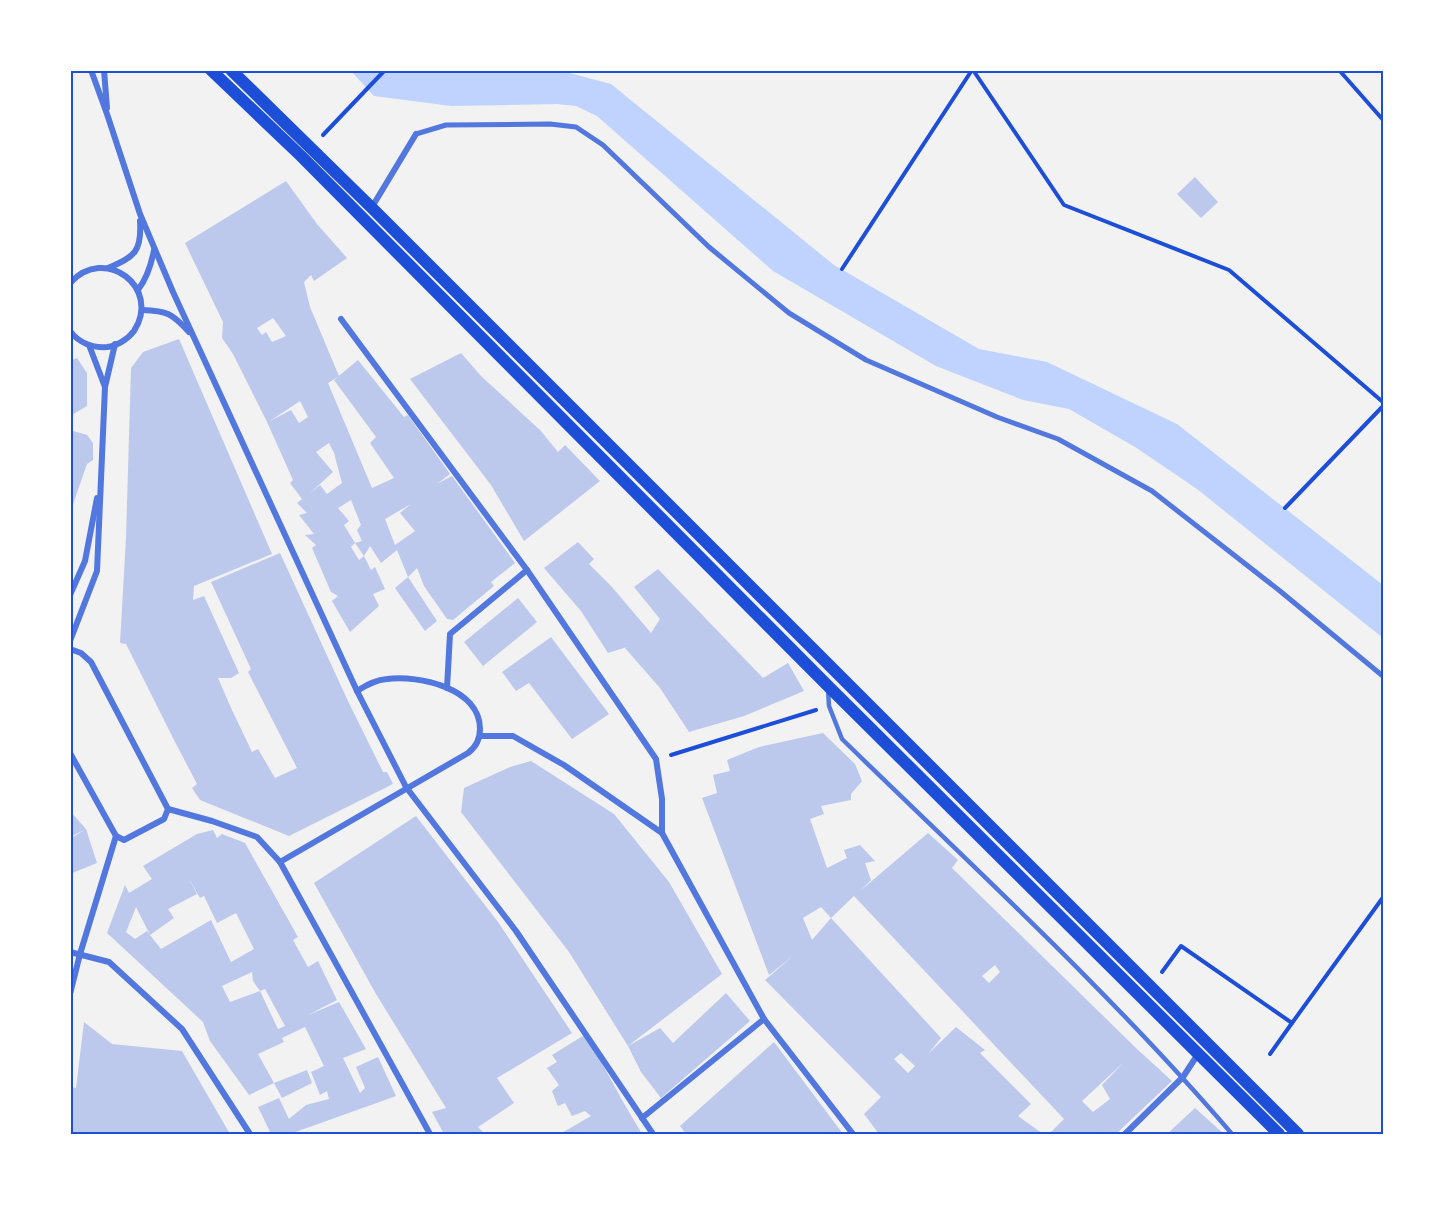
<svg xmlns="http://www.w3.org/2000/svg" width="1454" height="1205" font-family="Arial,sans-serif">
<rect width="100%" height="100%" fill="#f2f2f2"/>
<path fill="#bfd3fe" d="M558,70L611,84L834,265L979,349L1047,362L1177,424L1383,585V638L1197,489L1135,447L1069,409L1023,400L936,366L773,271L597,116L576,106L557,104L451,106L374,96L351,71Z"/>
<g fill="#bdc9ec" fill-rule="evenodd">
<path d="M1195,177L1218,202L1201,218L1177,194Z"/>
<path d="M286,181L317,224L347,258L314,281L311,275L304,282L310,307L339,376L328,383L372,488L394,478L370,443L376,437L334,380L358,360L404,417L408,415L450,474L437,484L452,476L515,563L491,582L494,586L453,620L447,619L424,586L417,568L408,577L437,621L425,631L395,588L408,577L397,550L381,563L370,546L364,556L371,570L375,567L385,589L373,594L379,606L350,632L332,601L338,596L331,592L312,548L316,545L305,535L314,534L299,515L307,513L297,503L302,499L290,483L293,480L267,422L233,354L222,338L223,322L185,243ZM273,318L286,336L272,342L266,332L262,335L257,328ZM300,401L308,417L299,423L291,410L270,421ZM329,443L334,453L342,483L327,494L320,485L308,495L333,472L316,452ZM351,500L361,525L357,530L362,541L355,543L364,556L359,560L351,547L355,543L344,525L349,521L338,508ZM411,504L400,513L415,531L395,545L385,519Z"/>
<path d="M179,339L272,554L194,586L193,600L204,596L239,673L231,678H218L232,710L252,752L258,749L275,778L297,768L248,672L251,669L211,582L280,553L347,699L383,772H387L393,784L289,836L200,800L192,788L197,784L174,740L126,644L120,643L126,538L131,368L143,352Z"/>
<path d="M461,353L481,376L540,430L558,452L565,445L600,481L524,541L491,485L410,379Z"/>
<path d="M77,358L87,373V406L70,416V361Z"/>
<path d="M70,430L87,435L93,443V460L87,464L71,510Z"/>
<path d="M578,542L594,559L589,564L612,587L651,633L660,619L634,587L658,569L763,678L788,663L804,691L744,716L689,732L660,688L625,648L630,646L608,653L581,611L544,568Z"/>
<path d="M518,598L537,622L483,666L464,642Z"/>
<path d="M551,637L609,714L572,739L529,683L516,691L502,672Z"/>
<path d="M823,733L855,764L862,781L851,794V800L821,806L824,814L810,819L827,868L847,858L844,850L860,845L875,861L865,863L871,880L860,891L928,833L958,860L952,868L1137,1049L1172,1081L1116,1134H1049L1064,1119L854,896L831,918L821,907L803,918L812,940L831,918L941,1038L928,1054L956,1027L985,1050L980,1053L1031,1104L1018,1116L1043,1134H879L864,1114L881,1097L765,980L793,956L769,975L702,798L717,793L713,775L730,771L727,760L759,747ZM995,965L1000,972L989,983L982,976ZM901,1053L915,1066L908,1073L894,1059ZM1124,1062L1102,1085L1110,1099L1093,1112L1082,1101Z"/>
<path d="M531,761L614,814L669,882L722,974L628,1046L660,1028L673,1043L726,993L750,1021L661,1098L641,1072L628,1046L569,952L461,812L464,788L510,767Z"/>
<path d="M70,811L86,829L97,863L70,874V839L84,830L70,837Z"/>
<path d="M416,816L498,922L572,1033L497,1078L514,1103L478,1127L485,1134H444L432,1112L446,1108L376,994L314,883Z"/>
<path d="M213,830L217,838L222,834L245,843L298,937L293,940L308,967L318,961L337,1000L308,1015L339,1002L366,1049L343,1058L360,1093L365,1088L356,1067L378,1057L396,1096L290,1134H271L258,1107L279,1098L289,1119L306,1105L329,1099L327,1091L320,1095L311,1072L324,1066L305,1027L282,1038L284,1042L258,1054L274,1083L249,1095L210,1041L203,1022L107,933L125,885L129,893L152,879L143,866L197,834ZM188,877L200,898L204,896L217,923L236,913L254,949L231,962L211,920L161,949L150,935L174,918L168,909L197,894ZM136,907L150,935L147,931L135,939L126,932ZM252,972L253,981L260,991L265,989L285,1026L278,1029L260,991L230,1002L222,986Z"/>
<path d="M84,1022L112,1044L182,1051L230,1134H70V1087L76,1088Z"/>
<path d="M586,1034L622,1100L642,1134H560L591,1116L585,1111L572,1116L565,1103L558,1106L552,1091L559,1085L547,1068L557,1062L552,1055Z"/>
<path d="M774,1042L843,1134H686L680,1126Z"/>
<path d="M307,1070L312,1083L282,1098L274,1083Z"/>
<path d="M1195,1108L1224,1134H1167Z"/>
</g>
<g fill="none" stroke-linecap="round" stroke-linejoin="round">
<g stroke="#1d4ed8" stroke-width="4">
<path d="M973,70L1064,205L1229,270L1384,403"/>
<path d="M1339,70L1384,121"/>
<path d="M323,135L385,70"/>
<path d="M842,269L972,70"/>
<path d="M1285,508L1384,405"/>
<path d="M671,755L816,710"/>
<path d="M1162,972L1181,946L1292,1023L1384,896"/>
<path d="M1270,1054L1292,1023"/>
</g>
<path stroke="#5277de" stroke-width="4.5" d="M828,689L829,706L842,739C974,868 1112,994 1232,1134"/>
<path stroke="#5277de" stroke-width="5" d="M416,134L446,125L550,124L576,127L603,145L709,247L789,313L866,360L997,417L1058,439L1152,491L1280,591L1384,677"/>
<g stroke="#5277de" stroke-width="6">
<path d="M91,70L107,114L140,214L173,292L357,691L406,787L516,931L653,1134"/>
<path d="M104,70L107,108"/>
<path d="M372,207L416,134"/>
<path d="M108,268C135,257 142,251 140,221"/>
<path d="M70,283C105,244 162,288 134,331C128,339 117,346 107,347C93,348 79,343 70,331"/>
<path d="M138,290C147,278 151,266 154,250"/>
<path d="M142,310C167,311 172,313 189,332"/>
<path d="M341,319L527,570L656,759L662,799V833"/>
<path d="M89,345L105,387L115,344"/>
<path d="M70,595L85,561L97,498"/>
<path d="M70,641L97,571L105,387"/>
<path d="M70,649L81,653L91,662L168,809L164,819L124,840L116,836L70,753"/>
<path d="M447,688L450,634L527,570"/>
<path d="M480,736H513L564,765L662,833L764,1019L853,1134"/>
<path d="M168,809L212,821L257,837L280,862L430,1134"/>
<path d="M280,862L468,753C476,747 480,740 480,729C480,688 419,675 387,679C375,680 366,685 357,691"/>
<path d="M70,952L109,962L182,1029L250,1134"/>
<path d="M70,994L80,954L116,836"/>
<path d="M642,1118L764,1019"/>
<path d="M1125,1134L1183,1077L1198,1054"/>
</g>
<g stroke="#1d4ed8" stroke-width="12">
<path d="M211,70L301,156L828,686L1279,1134"/>
<path d="M231,70L372,208L1298,1134"/>
</g>
</g>
<rect width="1454" height="1205" fill="none" stroke="#ffffff" stroke-width="144"/>
<rect x="72" y="72" width="1310" height="1061" fill="none" stroke="#1d4ed8" stroke-width="2"/>
</svg>
